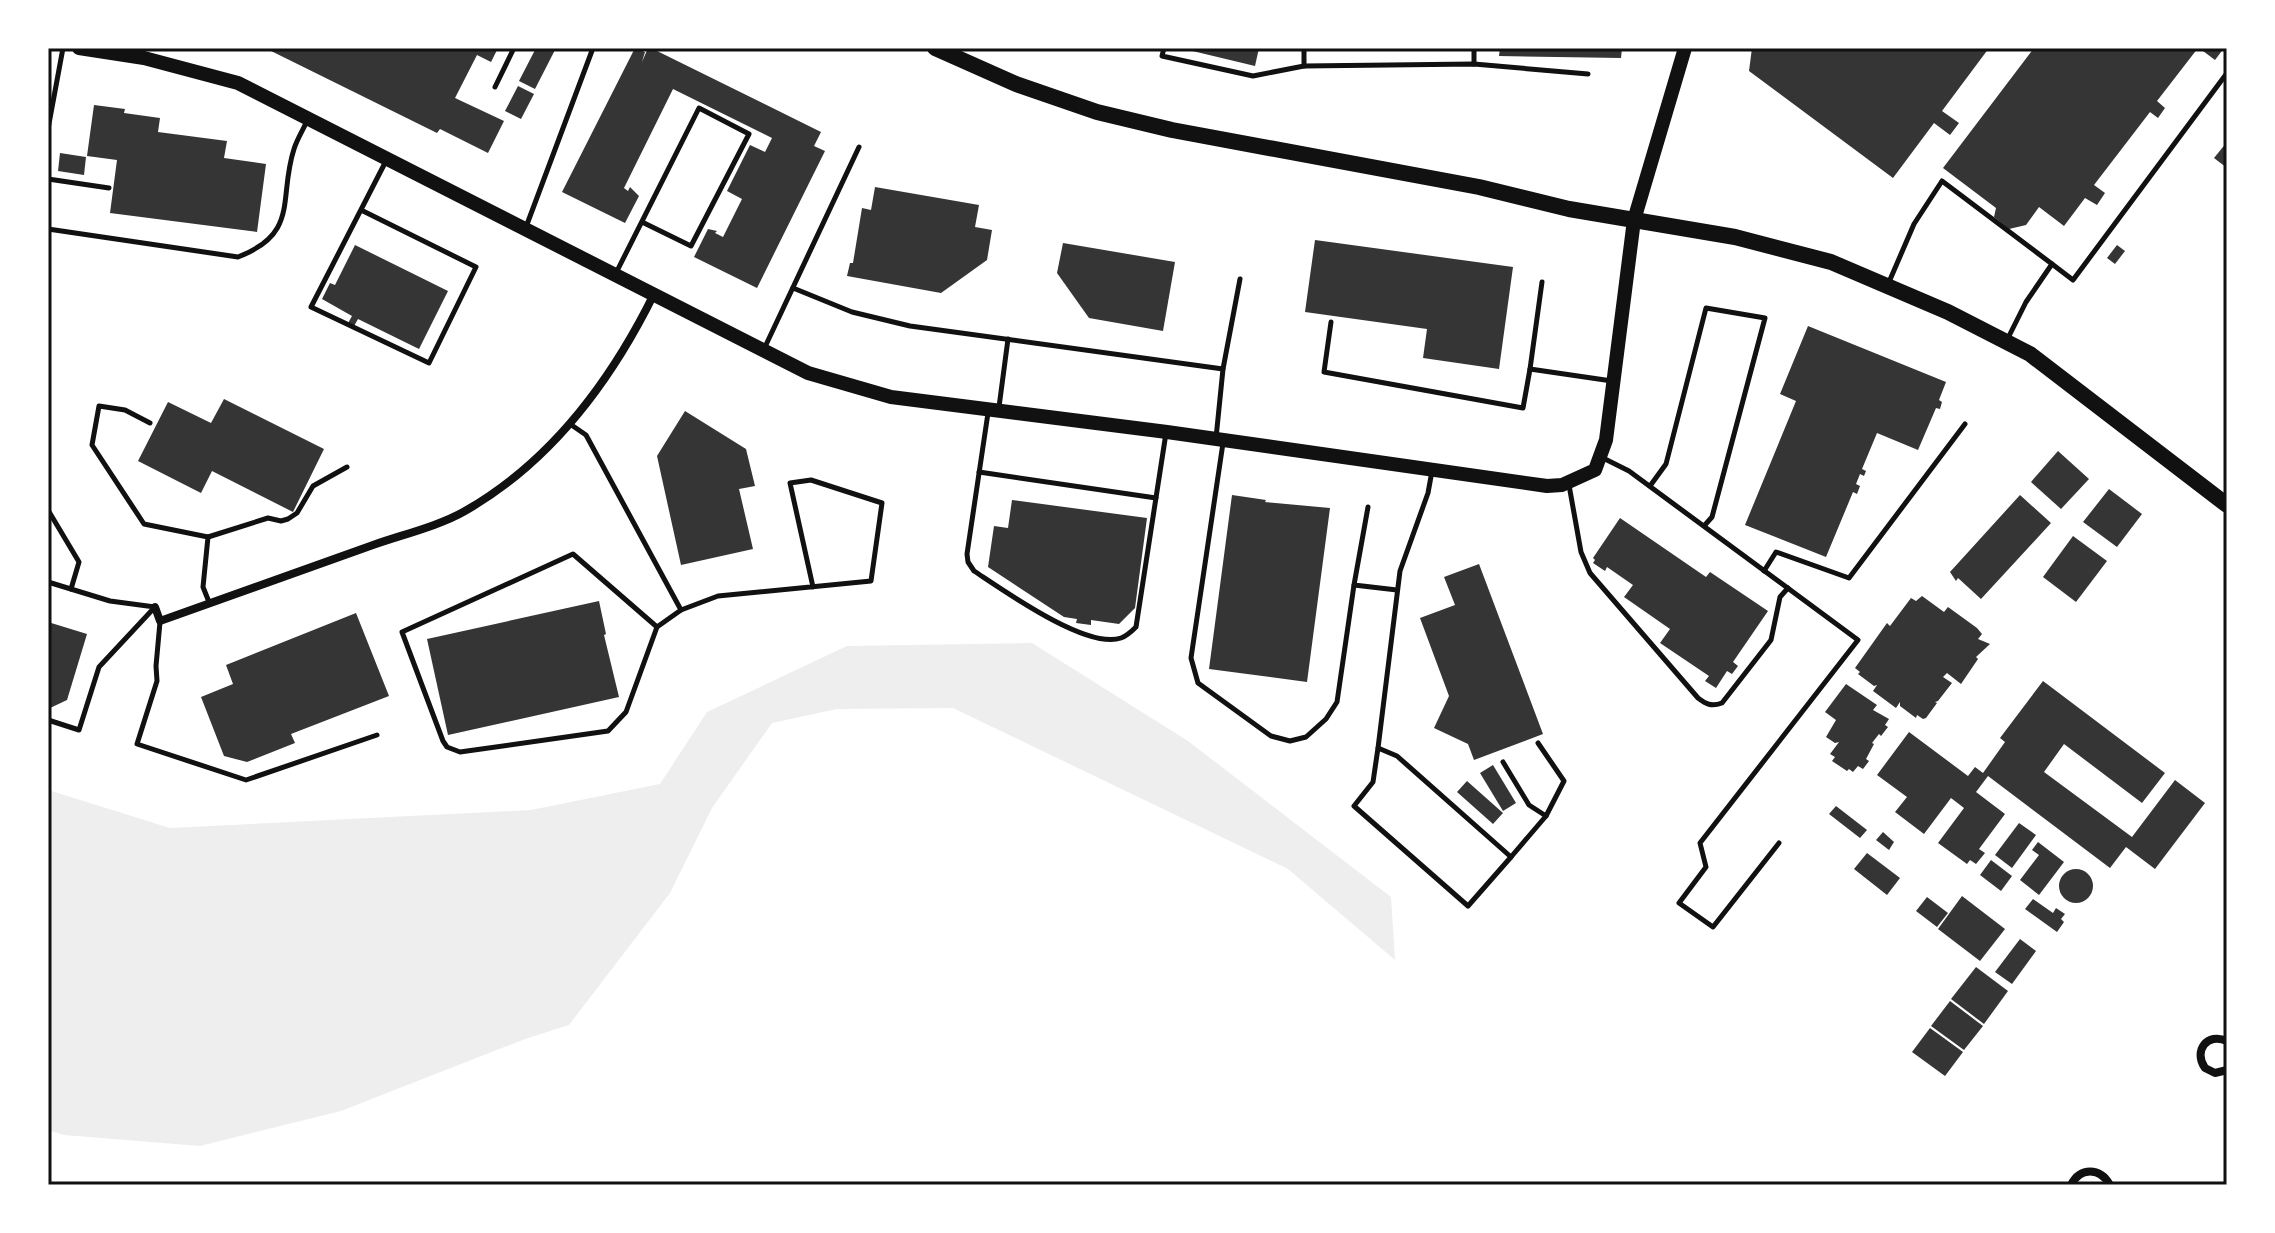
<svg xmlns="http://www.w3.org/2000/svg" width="2275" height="1233" font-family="'Zilla Slab',serif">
<rect width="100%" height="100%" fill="#fff"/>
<path fill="#eee" d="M1032,643L1188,741L1391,897L1395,960L1288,869L953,708L837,709L772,723L712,808L670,893L569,1025L525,1039L341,1111L200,1146L64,1135L48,1130V790L170,828L531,810L660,784L707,712L847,646Z"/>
<g fill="#353535">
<path d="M265,48H498L491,62L477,55L455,98L504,121L488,153L440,129L437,133Z"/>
<path d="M536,48H556L535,89L519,81Z"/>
<path d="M635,48L645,52L642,62L648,48H651L821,132L814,146L825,151L757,288L694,257L708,229L717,231L715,233L723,237L742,199L727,191L750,145L765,152L772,138L673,89L624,188L628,191L630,187L639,196L625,223L562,192Z"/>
<path d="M1180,48H1259L1255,66Z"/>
<path d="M1500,48H1622L1621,58L1499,56Z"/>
<path d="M1752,48H1989L1942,111L1959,123L1950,135L1934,123L1893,178L1749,71Z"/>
<path d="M2034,48H2198L2157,101L2165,108L2158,118L2150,112L2094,185L2105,193L2097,205L2085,198L2064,226L2039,207L2026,225L2009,229L1994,217L1996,208L1943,168Z"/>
<path d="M2199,48H2224L2215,60Z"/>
<path d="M518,86L534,94L521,119L505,111Z"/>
<path d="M94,105L125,109L124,113L160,118L158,132L227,141L224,158L266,164L257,232L110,213L117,160L87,156Z"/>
<path d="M2227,142V168L2214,158Z"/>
<path d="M60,153L86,157L84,175L58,171Z"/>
<path d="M875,187L979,205L975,227L992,230L987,260L941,293L847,276L850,263H853L862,208L871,210Z"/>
<path d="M1315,240L1513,267L1499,369L1423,358L1427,329L1305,312Z"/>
<path d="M1063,243L1175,262L1163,331L1089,318L1057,273Z"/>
<path d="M355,245L448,291L419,349L358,319L353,328L347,325L352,316L322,299L330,283L335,285Z"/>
<path d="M2117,245L2125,251L2115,264L2107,258Z"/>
<path d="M1808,326L1946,382L1939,400L1942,402L1940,409L1936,408L1918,450L1877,433L1862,469L1866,471L1864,476L1860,474L1856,484L1860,486L1857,494L1853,492L1826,557L1745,525L1796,401L1780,394Z"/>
<path d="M224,399L324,449L293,512L212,471L201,493L138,461L168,402L211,423Z"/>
<path d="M685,411L746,449L755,486L739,489L753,549L681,565L657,456Z"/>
<path d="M2058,451L2089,479L2061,509L2031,482Z"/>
<path d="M2109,489L2142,514L2117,547L2083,522Z"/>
<path d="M1232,495L1266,500L1265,502L1330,508L1307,682L1209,669Z"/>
<path d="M2020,495L2051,523L1981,599L1958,578L1956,581L1950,572Z"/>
<path d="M1012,500L1147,518L1135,608L1119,624L1091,620V625L1076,623L1077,619L1064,617L988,567L994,526L1008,528Z"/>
<path d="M1620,518L1706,577L1710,572L1768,611L1733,662L1738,666L1732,674L1727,671L1716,688L1705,681L1709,676L1660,643L1670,629L1624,597L1633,585L1607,567L1605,571L1593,563L1595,560L1593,558Z"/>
<path d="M2073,536L2107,561L2076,602L2043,577Z"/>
<path d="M1479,564L1543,734L1474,760L1468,744L1434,728L1449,696L1420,618L1455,605L1444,577Z"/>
<path d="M1922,596L1944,612L1948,607L1977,628L1982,634L1978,639L1990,644L1976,657L1978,659L1961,684L1947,673L1943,677L1952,683L1938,701L1935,702L1937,703L1926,718L1923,719L1917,715L1916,718L1900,706V702L1896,708L1873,691L1877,685L1874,686L1858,674L1860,672L1855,668L1887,623L1890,626L1911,598L1916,601Z"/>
<path d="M599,601L606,634L604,635L619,697L448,735L427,639Z"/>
<path d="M356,613L389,696L291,734L295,743L247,762L224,756L201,697L233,684L226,665Z"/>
<path d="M48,622L87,634L67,700L48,709Z"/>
<path d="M2043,681L2165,773L2142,803L2064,744L2044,772L2132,837L2175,780L2205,803L2155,869L2126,847L2110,868L1988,776L1976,792L2005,814L1979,849L1985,853L1976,864L1970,860L1967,864L1938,843L1964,808L1951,798L1924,834L1895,812L1907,797L1877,775L1909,732L1968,776L1975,767L1983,773L2005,742L2000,738Z"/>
<path d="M1846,684L1877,705L1873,710L1889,719L1885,725L1888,727L1881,736L1879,734L1872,743L1874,744L1866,759L1869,761L1863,769L1858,766L1853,772L1849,769L1847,771L1832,761L1835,757L1830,754L1839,742L1835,743L1826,737L1836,720L1825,712Z"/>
<path d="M1493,765L1516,803L1503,811L1480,773Z"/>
<path d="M1467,781L1503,813L1493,824L1457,792Z"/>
<path d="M1836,806L1867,830L1860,838L1829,814Z"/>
<path d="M2019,823L2036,835L2012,868L1995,855Z"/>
<path d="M1883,832L1894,842L1889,850L1876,840Z"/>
<path d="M2038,842L2064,862L2039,895L2020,880L2039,855L2032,850Z"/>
<path d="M1867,853L1900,878L1887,895L1854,869Z"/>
<path d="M1991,860L2012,876L2001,891L1980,875Z"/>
<circle cx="2076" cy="886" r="17"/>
<path d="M1962,896L2005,929L1980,961L1938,929Z"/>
<path d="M1927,897L1948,913L1937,927L1916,911Z"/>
<path d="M2033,899L2053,913L2056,908L2065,914L2061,919L2064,922L2057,932L2025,909Z"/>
<path d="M2020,939L2036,951L2012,984L1995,972Z"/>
<path d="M1976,967L2008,991L1984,1024L1951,999Z"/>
<path d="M1950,1001L1983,1026L1964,1050L1931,1026Z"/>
<path d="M1930,1028L1963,1052L1945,1076L1912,1052Z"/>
</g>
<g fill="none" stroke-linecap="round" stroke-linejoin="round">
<g stroke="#111" stroke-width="5">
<path d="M1084,48H1089"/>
<path d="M1164,48L1162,56L1253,76L1304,66L1474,64L1588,74"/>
<path d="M1304,48V66"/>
<path d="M1474,64V48"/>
<path d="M495,87L514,48"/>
<path d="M48,129L63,48"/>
<path d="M48,179L109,188"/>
<path d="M361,210L476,267L429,363L311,307L387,159"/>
<path d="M526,227L593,48"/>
<path d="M48,229L238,257C300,233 278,198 294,149C297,139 303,130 307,121"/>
<path d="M2052,264L2073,280L2227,73"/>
<path d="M616,273L699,108L749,134L691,246L642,222"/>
<path d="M1542,282L1530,369L1612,381"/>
<path d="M1889,282L1914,224L1942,181L2052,264L2026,302L2008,338"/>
<path d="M793,288L852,312L910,326L1223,369"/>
<path d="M1331,322L1324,372L1523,408L1530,369"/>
<path d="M764,349L859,147"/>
<path d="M999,407L1008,339"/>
<path d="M988,413L967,554L968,562L974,571C1003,590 1087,650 1121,638C1127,636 1132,631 1136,627L1166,433"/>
<path d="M150,423L125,410L99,406L92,445L144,524L208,537L203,587L209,602"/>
<path d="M570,424L586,435L681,610L657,627L573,554L402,632L443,741L447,747L460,752L608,731L626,712L657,627"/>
<path d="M1216,438L1223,369L1240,279"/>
<path d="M1223,443L1191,658L1198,683L1271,736L1290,741L1306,737L1326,719L1337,702L1354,585"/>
<path d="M1601,457L1629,471L1858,640L1700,843L1706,867L1679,903L1713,927L1779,843"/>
<path d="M1432,471L1428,493L1400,571L1378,748L1397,756L1511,857L1546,816L1564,781L1538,743"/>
<path d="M979,472L1156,498"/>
<path d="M1569,485L1581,552L1590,573L1698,698C1706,704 1711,707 1722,703L1771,640L1780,597L1788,588"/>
<path d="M1650,486L1666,464L1706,308L1765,318L1712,517L1704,526"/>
<path d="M1368,507L1354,585L1397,590"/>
<path d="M48,510L79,562L71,589"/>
<path d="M208,537L268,518L281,521L288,519L297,513L313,486L347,467"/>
<path d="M1764,571L1776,552L1849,578L1965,424"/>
<path d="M48,582L110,601L155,607L99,667L79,730L48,720"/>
<path d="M681,610L718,596L871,581L882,503L811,480L790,483L813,587"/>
<path d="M160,622L156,666L157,681L137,744L246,780L377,735"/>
<path d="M1378,748L1373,782L1354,806L1468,906L1511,857"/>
<path d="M1503,762L1529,805L1546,816"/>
</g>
<g stroke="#111" stroke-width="8">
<path d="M155,607L160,621C231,595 302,570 373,545C401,535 439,526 465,511C551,462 611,381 654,294"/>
<path d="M2227,1041C2207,1032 2193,1051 2205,1068L2215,1073L2227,1070"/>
<path d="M2071,1185C2080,1167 2100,1167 2110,1185"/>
</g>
<path stroke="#111" stroke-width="14" d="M79,48L144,58L238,83L808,373L891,397L1167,432L1547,486L1562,485L1595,470L1606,440L1634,220L1685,48"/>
<path stroke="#111" stroke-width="16" d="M935,48L1016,84L1097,112L1172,130L1479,187L1569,209L1735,237L1831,262L1948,312L2030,354L2227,505"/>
</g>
<rect width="2275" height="1233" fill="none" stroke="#ffffff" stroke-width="100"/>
<rect x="50" y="50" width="2175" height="1133" fill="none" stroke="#111" stroke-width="3"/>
</svg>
